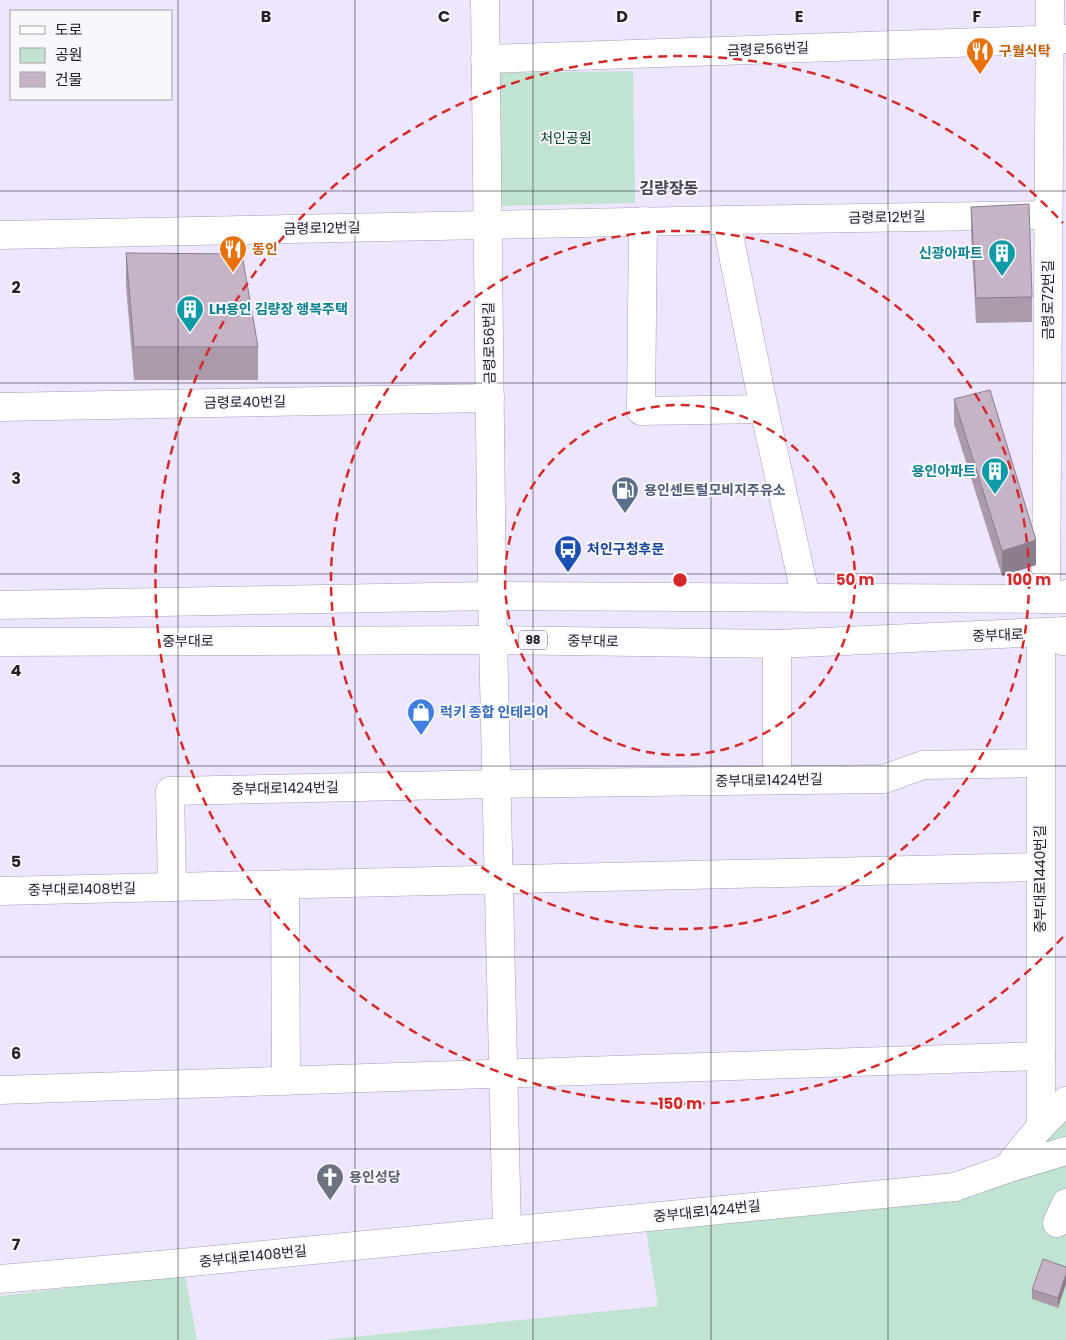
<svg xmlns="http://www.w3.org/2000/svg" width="1066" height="1340" font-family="Poppins,'Noto Sans KR',sans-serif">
<rect width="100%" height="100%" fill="#ede6fe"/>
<g fill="#c1e3d1">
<path d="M633,71L635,203L500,206L497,73Z"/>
<path d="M1066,1101V1340H323L658,1306L644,1217L1006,1169Z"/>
<path d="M185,1274L197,1340H0V1296Z"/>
</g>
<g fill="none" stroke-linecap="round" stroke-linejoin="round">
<g stroke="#a59eb4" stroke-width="29">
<g id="minor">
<path d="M485,0L492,596L507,1231"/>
<path d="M1050,0L1046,599L1066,594"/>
<path d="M485,59L1066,39"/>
<path d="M726,220L764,409L806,598"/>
<path d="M643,221L641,411L764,409"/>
<path d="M0,235L726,220L1048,215"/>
<path d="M0,407L490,398"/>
<path d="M777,780V644"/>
<path d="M285,884L286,1081"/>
<path d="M172,887L170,791L496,784L884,779L923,765L1040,763"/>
<path d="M0,891L1040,867"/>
<path d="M0,1090L1041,1056"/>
<path d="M1041,1126V633L1063,641"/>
<path d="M1006,1169L1066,1151"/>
<path d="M1057,1223L1066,1203"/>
<path d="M0,1279L192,1262L955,1187L1006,1169L1041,1126L1066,1101"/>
</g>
</g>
<g stroke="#a59eb4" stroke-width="29">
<g id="major">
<path d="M0,605L492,596L1066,599"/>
<path d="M0,642L493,640L777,644L1066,631"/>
</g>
</g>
<use href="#minor" stroke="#fff" stroke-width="28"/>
<use href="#major" stroke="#fff" stroke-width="28"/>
</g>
<g fill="#aa9aaa">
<path d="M971,207L1032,297V322L976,323L971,232Z"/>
<path d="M126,253L258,347V380H134L126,286Z"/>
<path d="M954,399L1036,565L1002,576L954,424Z"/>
<path d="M1066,1267L1058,1308L1032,1299V1290Z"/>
</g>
<g fill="#8b7d8b">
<path d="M1036,540V565L1002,576V551Z"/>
<path d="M1066,1274V1284L1058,1308V1298Z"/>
</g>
<g fill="#c6b3c6" stroke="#8b7d8b">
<path d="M1029,204L1032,297L976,298L971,207Z"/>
<path d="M126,253L242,254L258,347H134Z"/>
<path d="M990,390L1036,540L1002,551L954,399Z"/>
<path d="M1043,1259L1066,1267V1274L1058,1298L1032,1290Z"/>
</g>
<path fill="none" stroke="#232129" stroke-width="1" stroke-opacity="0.55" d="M178,0V1340M355,0V1340M533,0V1340M711,0V1340M888,0V1340M0,191H1066M0,383H1066M0,574H1066M0,766H1066M0,957H1066M0,1149H1066"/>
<g fill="none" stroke="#d62828" stroke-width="2.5" stroke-dasharray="9 6">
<circle cx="680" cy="580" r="175"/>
<circle cx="680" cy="580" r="349"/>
<path d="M1063 937A524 524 0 1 1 1063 223"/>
</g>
<defs>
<g id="restaurant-pin" transform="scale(1.4375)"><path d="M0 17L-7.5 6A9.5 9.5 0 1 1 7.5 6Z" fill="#e8710a" stroke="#f8f7fb"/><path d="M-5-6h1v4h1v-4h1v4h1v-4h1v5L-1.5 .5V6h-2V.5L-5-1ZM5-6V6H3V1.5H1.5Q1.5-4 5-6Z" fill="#fff"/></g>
<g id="building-pin" transform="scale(1.4375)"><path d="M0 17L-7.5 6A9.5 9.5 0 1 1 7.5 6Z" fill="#0f9aa8" stroke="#f8f7fb"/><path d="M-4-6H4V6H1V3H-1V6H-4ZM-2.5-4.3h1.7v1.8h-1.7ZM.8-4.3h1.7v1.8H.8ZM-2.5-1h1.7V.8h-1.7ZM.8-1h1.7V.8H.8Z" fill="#fff"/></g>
<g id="fuel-pin" transform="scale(1.4375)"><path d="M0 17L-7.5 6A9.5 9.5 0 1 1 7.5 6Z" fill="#5c6f8a" stroke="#f8f7fb"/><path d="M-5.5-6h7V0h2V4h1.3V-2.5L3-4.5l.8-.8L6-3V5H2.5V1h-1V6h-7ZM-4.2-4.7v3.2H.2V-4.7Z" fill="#fff"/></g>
<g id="bus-pin" transform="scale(1.4375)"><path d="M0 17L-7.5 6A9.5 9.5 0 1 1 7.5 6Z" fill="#1a4fb4" stroke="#f8f7fb"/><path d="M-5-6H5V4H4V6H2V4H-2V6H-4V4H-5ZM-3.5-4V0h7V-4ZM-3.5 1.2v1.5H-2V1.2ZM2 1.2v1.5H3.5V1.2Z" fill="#fff"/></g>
<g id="shop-pin" transform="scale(1.4375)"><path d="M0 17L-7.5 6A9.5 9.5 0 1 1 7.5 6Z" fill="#3f7fe0" stroke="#f8f7fb"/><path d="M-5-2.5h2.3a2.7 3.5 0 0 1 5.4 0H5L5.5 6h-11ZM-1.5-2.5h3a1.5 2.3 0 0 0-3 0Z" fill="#fff"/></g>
<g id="church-pin" transform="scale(1.4375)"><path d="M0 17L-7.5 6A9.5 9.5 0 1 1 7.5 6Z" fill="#6b7280" stroke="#f8f7fb"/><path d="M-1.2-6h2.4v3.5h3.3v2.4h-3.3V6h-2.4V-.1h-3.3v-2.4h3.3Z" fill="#fff"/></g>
</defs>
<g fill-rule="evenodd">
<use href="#restaurant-pin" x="980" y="51"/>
<use href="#restaurant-pin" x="233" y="249"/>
<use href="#building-pin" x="1002" y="253"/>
<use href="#building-pin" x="190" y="309"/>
<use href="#building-pin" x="995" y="471"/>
<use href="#fuel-pin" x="625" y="490"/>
<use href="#bus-pin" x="568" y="549"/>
<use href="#shop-pin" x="421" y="712"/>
<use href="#church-pin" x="330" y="1177"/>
</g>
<g text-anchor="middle" stroke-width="4" stroke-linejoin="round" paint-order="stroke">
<rect fill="#f8f7fb" stroke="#636168" stroke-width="1" x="519" y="630.5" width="28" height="19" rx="4"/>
<g font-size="12" font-weight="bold" fill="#232129">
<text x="533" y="644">98</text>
</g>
<g font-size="14" fill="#232129" stroke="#f8f7fb">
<text transform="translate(768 49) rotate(-2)" y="5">금령로56번길</text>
<text transform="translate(887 217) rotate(-1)" y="5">금령로12번길</text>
<text transform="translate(322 228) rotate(-1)" y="5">금령로12번길</text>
<text transform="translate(1048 300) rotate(-90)" y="5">금령로72번길</text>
<text transform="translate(489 343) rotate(-91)" y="5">금령로56번길</text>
<text transform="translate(245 402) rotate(-1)" y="5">금령로40번길</text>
<text transform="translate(998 635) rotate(-2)" y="5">중부대로</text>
<text x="188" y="646">중부대로</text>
<text transform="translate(593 641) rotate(1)" y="5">중부대로</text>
<text transform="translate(769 780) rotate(-1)" y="5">중부대로1424번길</text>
<text transform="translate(285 788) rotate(-1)" y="5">중부대로1424번길</text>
<text transform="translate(1040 879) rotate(-90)" y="5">중부대로1440번길</text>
<text transform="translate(82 889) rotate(-1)" y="5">중부대로1408번길</text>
<text transform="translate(707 1211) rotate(-6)" y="5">중부대로1424번길</text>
<text transform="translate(253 1256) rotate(-6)" y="5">중부대로1408번길</text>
</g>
<g font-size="14" font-weight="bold" fill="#c56008" stroke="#f8f7fb" text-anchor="start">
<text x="999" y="56">구월식탁</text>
<text x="252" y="254">동인</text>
</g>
<g font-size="14" fill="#003c26" stroke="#f8f7fb">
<text x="566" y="143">처인공원</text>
</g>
<g font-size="14" font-weight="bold" fill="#0d838f" stroke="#f8f7fb" text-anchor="end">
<text x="983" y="258">신광아파트</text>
<text x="209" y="314" text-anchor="start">LH용인 김량장 행복주택</text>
<text x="976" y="476">용인아파트</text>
</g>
<g font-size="14" font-weight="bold" fill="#4e5e75" stroke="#f8f7fb" text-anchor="start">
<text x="644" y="495">용인센트럴모비지주유소</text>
</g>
<g font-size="14" font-weight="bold" fill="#164399" stroke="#f8f7fb" text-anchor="start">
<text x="587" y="554">처인구청후문</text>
</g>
<g font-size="14" font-weight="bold" fill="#366cbe" stroke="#f8f7fb" text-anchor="start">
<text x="440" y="717">럭키 종합 인테리어</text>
</g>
<g font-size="14" font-weight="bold" fill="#5b616d" stroke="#f8f7fb" text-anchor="start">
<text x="349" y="1182">용인성당</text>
</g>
<g font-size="16" font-weight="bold" fill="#474154" stroke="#f8f7fb">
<text x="669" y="194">김량장동</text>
</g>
</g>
<g font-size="16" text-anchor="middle" font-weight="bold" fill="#232129" stroke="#f8f7fb" stroke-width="4" stroke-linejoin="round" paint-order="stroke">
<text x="266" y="22">B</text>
<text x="444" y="22">C</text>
<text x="622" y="22">D</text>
<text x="799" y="22">E</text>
<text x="977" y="22">F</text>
<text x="16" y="293">2</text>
<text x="16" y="484">3</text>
<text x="16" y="676">4</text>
<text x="16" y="867">5</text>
<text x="16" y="1059">6</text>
<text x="16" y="1250">7</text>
</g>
<circle cx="680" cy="580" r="8" fill="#d62828" stroke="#f8f7fb" stroke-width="2.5"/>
<g font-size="15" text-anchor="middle" font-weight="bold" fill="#d62828" stroke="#f8f7fb" stroke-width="4" stroke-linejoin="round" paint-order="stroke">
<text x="855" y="585">50 m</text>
<text x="1029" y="585">100 m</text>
<text x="680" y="1109">150 m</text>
</g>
<rect x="10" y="10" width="162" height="90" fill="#f8f7fb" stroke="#a3a1a7"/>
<rect x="20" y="26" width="25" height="8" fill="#ffffff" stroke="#a3a1a7"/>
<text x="55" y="35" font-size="15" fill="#232129">도로</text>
<rect x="20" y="48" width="25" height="15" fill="#c1e3d1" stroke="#a3a1a7"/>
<text x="55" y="60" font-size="15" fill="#232129">공원</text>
<rect x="20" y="72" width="25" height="15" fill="#c6b3c6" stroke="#a3a1a7"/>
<text x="55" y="85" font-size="15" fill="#232129">건물</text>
</svg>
